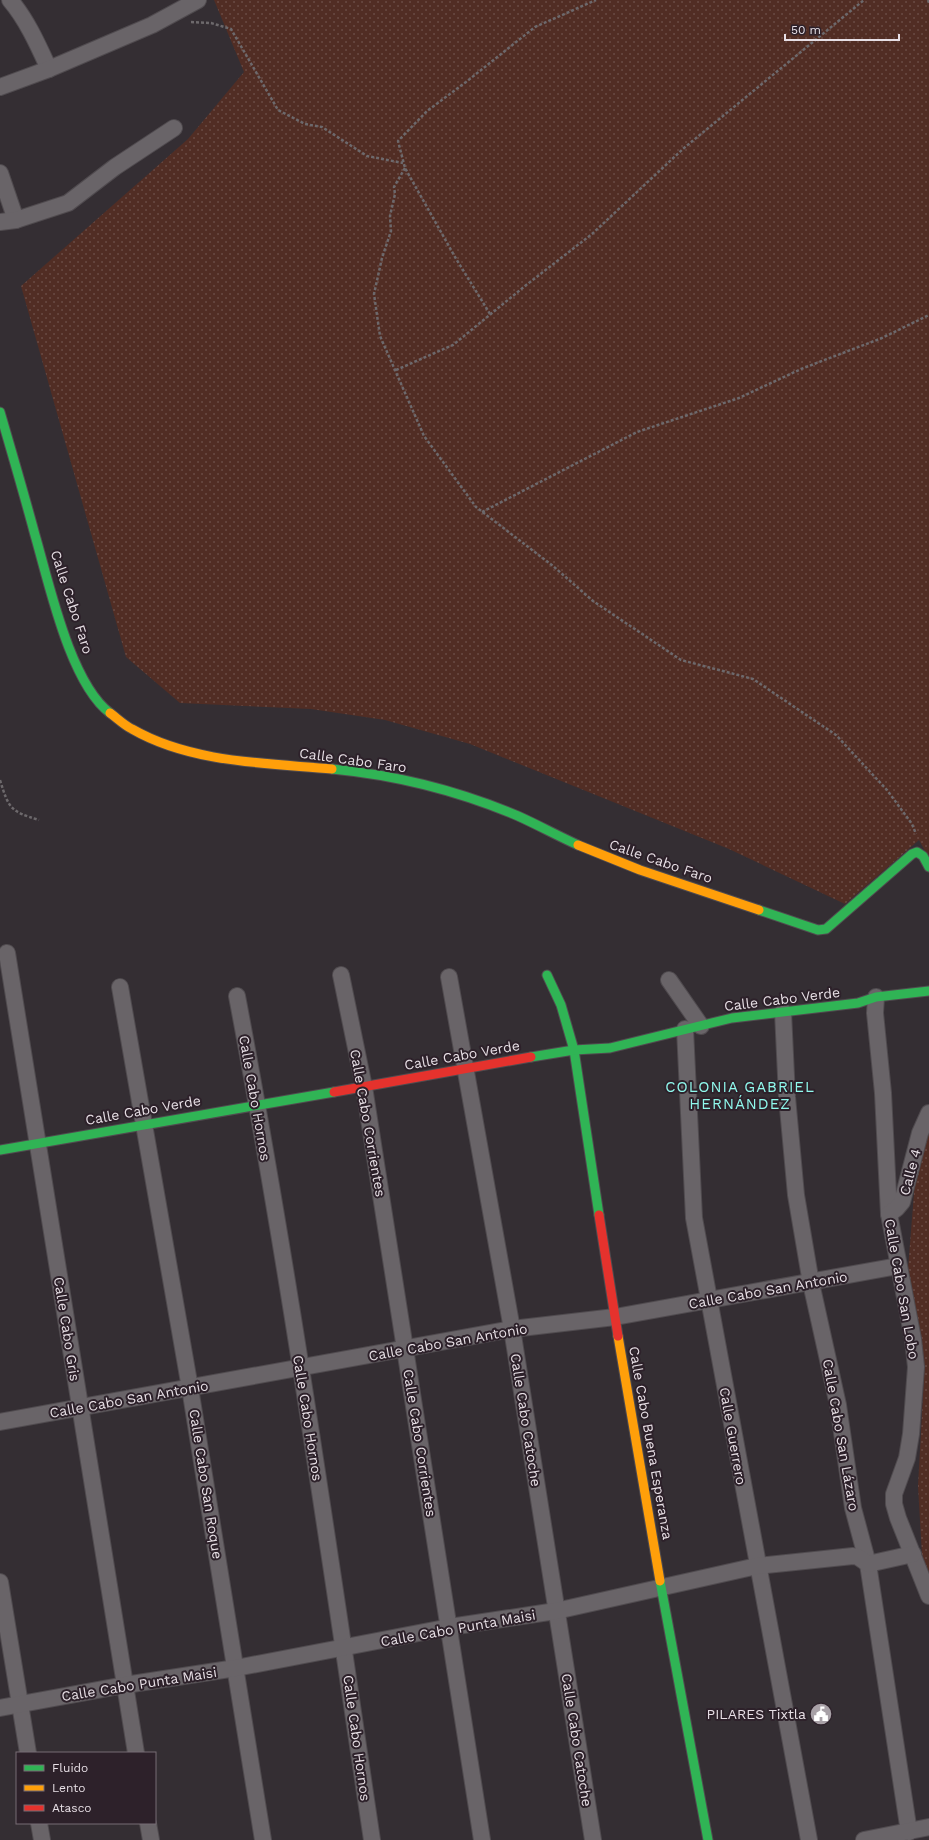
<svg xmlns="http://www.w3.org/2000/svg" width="929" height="1840" font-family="'Work Sans',sans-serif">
<defs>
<pattern id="grass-dots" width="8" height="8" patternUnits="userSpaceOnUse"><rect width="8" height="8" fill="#512d24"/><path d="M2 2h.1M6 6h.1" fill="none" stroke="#6a4b44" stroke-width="1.8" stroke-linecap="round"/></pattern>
</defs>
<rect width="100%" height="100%" fill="#342e33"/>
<g fill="url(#grass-dots)">
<path d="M214,0H929V858L919,840L845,904L729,849L470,744L385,720L311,709L180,703L126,657L21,286L188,139L244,72Z"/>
<path d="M929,1130V1586L922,1555L918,1486L924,1377L908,1269L917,1155Z"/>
</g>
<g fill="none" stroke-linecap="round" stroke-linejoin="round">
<g stroke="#504b4f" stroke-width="18">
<g id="street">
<path d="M10,0C27,20 38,45 49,69"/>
<path d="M0,87L49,69L152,25L198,0"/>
<path d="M0,173L16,220"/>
<path d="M0,222L16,220L68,203L115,167L174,128"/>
<path d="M7,953L136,1753"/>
<path d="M341,975L364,1087L482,1840"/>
<path d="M449,977L512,1329L593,1840"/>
<path d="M669,980L701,1026"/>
<path d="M120,987L190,1388L263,1840"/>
<path d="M237,996C290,1276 330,1558 372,1840"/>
<path d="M876,997L875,1013L883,1093L889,1214L913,1339L916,1367L911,1434L907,1458L894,1494V1504L898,1518L929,1596"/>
<path d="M783,1012L787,1097L796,1195L811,1283L838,1405L853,1508L868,1564L909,1832"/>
<path d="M685,1029L694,1218L809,1840"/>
<path d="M889,1214L897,1208L902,1202L920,1133L929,1113"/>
<path d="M0,1422L512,1329L615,1317L898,1266"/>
<path d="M0,1582L28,1753"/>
<path d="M0,1708L125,1685L236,1668L450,1627L556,1611L757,1566L853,1556L858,1557L868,1564L913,1554"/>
<path d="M39,1823L42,1840"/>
<path d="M148,1823L151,1840"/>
<path d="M864,1840L929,1827"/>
</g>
</g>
<g stroke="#504b4f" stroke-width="11">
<g id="fast">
<path d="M0,412C12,453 24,494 35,535C49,583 70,683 110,713"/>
<path d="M332,769C395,775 459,791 518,816C538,825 558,836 578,845"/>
<path d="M759,910L818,930L826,929L912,854L917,852L923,856L929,867"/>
<path d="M547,975L561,1005L574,1050L599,1215"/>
<path d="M531,1057L574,1050L610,1048L732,1018L858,1003L876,997L929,991"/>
<path d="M0,1150L334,1092"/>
<path d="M660,1581L708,1840"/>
</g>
</g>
<g stroke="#504b4f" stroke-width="11">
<g id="slow">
<path d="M110,713C117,718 124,725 132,729C191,763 266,763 332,769"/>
<path d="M578,845L640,870L759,910"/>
<path d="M618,1336L660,1581"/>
</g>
</g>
<g stroke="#504b4f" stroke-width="11">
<g id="jam">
<path d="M334,1092L531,1057"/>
<path d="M599,1215L618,1336"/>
</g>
</g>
<g stroke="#6d696c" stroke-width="2.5" stroke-dasharray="3 2" stroke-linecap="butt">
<path d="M928,0L929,3"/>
<path d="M191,22L211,23L231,29L278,110L305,124L322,127L367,156L403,163"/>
<path d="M405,168L394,187L395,194L390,216L391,231L382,258L374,294L380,336L424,436L476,507L553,566L593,601L681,660L753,679L836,735L887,790L912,824L916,834"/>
<path d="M490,314L455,257L405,168L398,141L427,111L466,82L535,27L596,0"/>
<path d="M396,370L453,345L525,286L592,234L684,148L864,0"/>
<path d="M482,512L637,432L739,398L801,369L882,338L929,315"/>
<path d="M0,780C9,809 10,811 39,820"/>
</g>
<use href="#street" stroke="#696468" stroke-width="16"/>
<use href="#fast" stroke="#30b455" stroke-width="9"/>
<use href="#slow" stroke="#ff9f0a" stroke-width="9"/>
<use href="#jam" stroke="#e5322d" stroke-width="9"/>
</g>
<defs>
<g id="civic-disc" transform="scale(1.15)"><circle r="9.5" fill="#a8a1a7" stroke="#2d212a"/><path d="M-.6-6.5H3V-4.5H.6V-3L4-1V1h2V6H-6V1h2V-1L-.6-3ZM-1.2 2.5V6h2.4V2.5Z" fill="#fff"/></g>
</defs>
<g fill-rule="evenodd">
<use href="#civic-disc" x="821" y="1714"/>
</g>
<g text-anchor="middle" stroke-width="4" stroke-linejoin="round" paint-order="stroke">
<g font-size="14" fill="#e7dfe5" stroke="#2d212a">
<text transform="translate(72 602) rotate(72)" y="5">Calle Cabo Faro</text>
<text transform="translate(353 760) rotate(8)" y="5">Calle Cabo Faro</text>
<text transform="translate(661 861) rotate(19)" y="5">Calle Cabo Faro</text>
<text transform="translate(782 999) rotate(-7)" y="5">Calle Cabo Verde</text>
<text transform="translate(462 1055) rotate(-10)" y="5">Calle Cabo Verde</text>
<text transform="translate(255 1098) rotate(80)" y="5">Calle Cabo Hornos</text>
<text transform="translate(143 1110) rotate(-10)" y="5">Calle Cabo Verde</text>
<text transform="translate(368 1123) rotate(80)" y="5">Calle Cabo Corrientes</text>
<text transform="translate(910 1172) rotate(-75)" y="5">Calle 4</text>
<text transform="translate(902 1289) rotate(80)" y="5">Calle Cabo San Lobo</text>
<text transform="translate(768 1290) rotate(-10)" y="5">Calle Cabo San Antonio</text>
<text transform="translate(67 1329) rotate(81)" y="5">Calle Cabo Gris</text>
<text transform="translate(448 1342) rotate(-10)" y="5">Calle Cabo San Antonio</text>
<text transform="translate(129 1399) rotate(-10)" y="5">Calle Cabo San Antonio</text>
<text transform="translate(308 1418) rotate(81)" y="5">Calle Cabo Hornos</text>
<text transform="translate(526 1420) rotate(81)" y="5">Calle Cabo Catoche</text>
<text transform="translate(841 1435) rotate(80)" y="5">Calle Cabo San Lázaro</text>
<text transform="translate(733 1436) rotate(80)" y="5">Calle Guerrero</text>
<text transform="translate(420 1443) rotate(81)" y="5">Calle Cabo Corrientes</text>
<text transform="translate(651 1443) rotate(80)" y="5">Calle Cabo Buena Esperanza</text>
<text transform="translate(206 1484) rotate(81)" y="5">Calle Cabo San Roque</text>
<text transform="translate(458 1628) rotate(-10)" y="5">Calle Cabo Punta Maisi</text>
<text transform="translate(139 1684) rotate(-9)" y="5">Calle Cabo Punta Maisi</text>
<text transform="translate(357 1738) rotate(82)" y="5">Calle Cabo Hornos</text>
<text transform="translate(577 1740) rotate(81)" y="5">Calle Cabo Catoche</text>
</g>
<g font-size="14" fill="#e7dfe5" stroke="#2d212a" text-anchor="end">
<text x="806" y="1719">PILARES Tixtla</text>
</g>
<g font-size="15" letter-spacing="1" fill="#90f9ed" stroke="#2d212a">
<text x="740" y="1092">COLONIA GABRIEL<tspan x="740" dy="17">HERNÁNDEZ</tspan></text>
</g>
</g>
<rect x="16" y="1752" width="140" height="72" fill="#2d212a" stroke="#776d75"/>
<rect x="24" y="1765" width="20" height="6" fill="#30b455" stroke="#776d75"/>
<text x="52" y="1772" font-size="12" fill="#e7dfe5">Fluido</text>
<rect x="24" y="1785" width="20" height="6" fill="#ff9f0a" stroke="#776d75"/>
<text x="52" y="1792" font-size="12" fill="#e7dfe5">Lento</text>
<rect x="24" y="1805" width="20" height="6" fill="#e5322d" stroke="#776d75"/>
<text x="52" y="1812" font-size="12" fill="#e7dfe5">Atasco</text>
<path d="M785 34v6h114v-6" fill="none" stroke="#e7dfe5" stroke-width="2"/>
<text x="791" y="34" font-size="12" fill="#e7dfe5" stroke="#2d212a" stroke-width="3" paint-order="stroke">50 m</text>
</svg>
